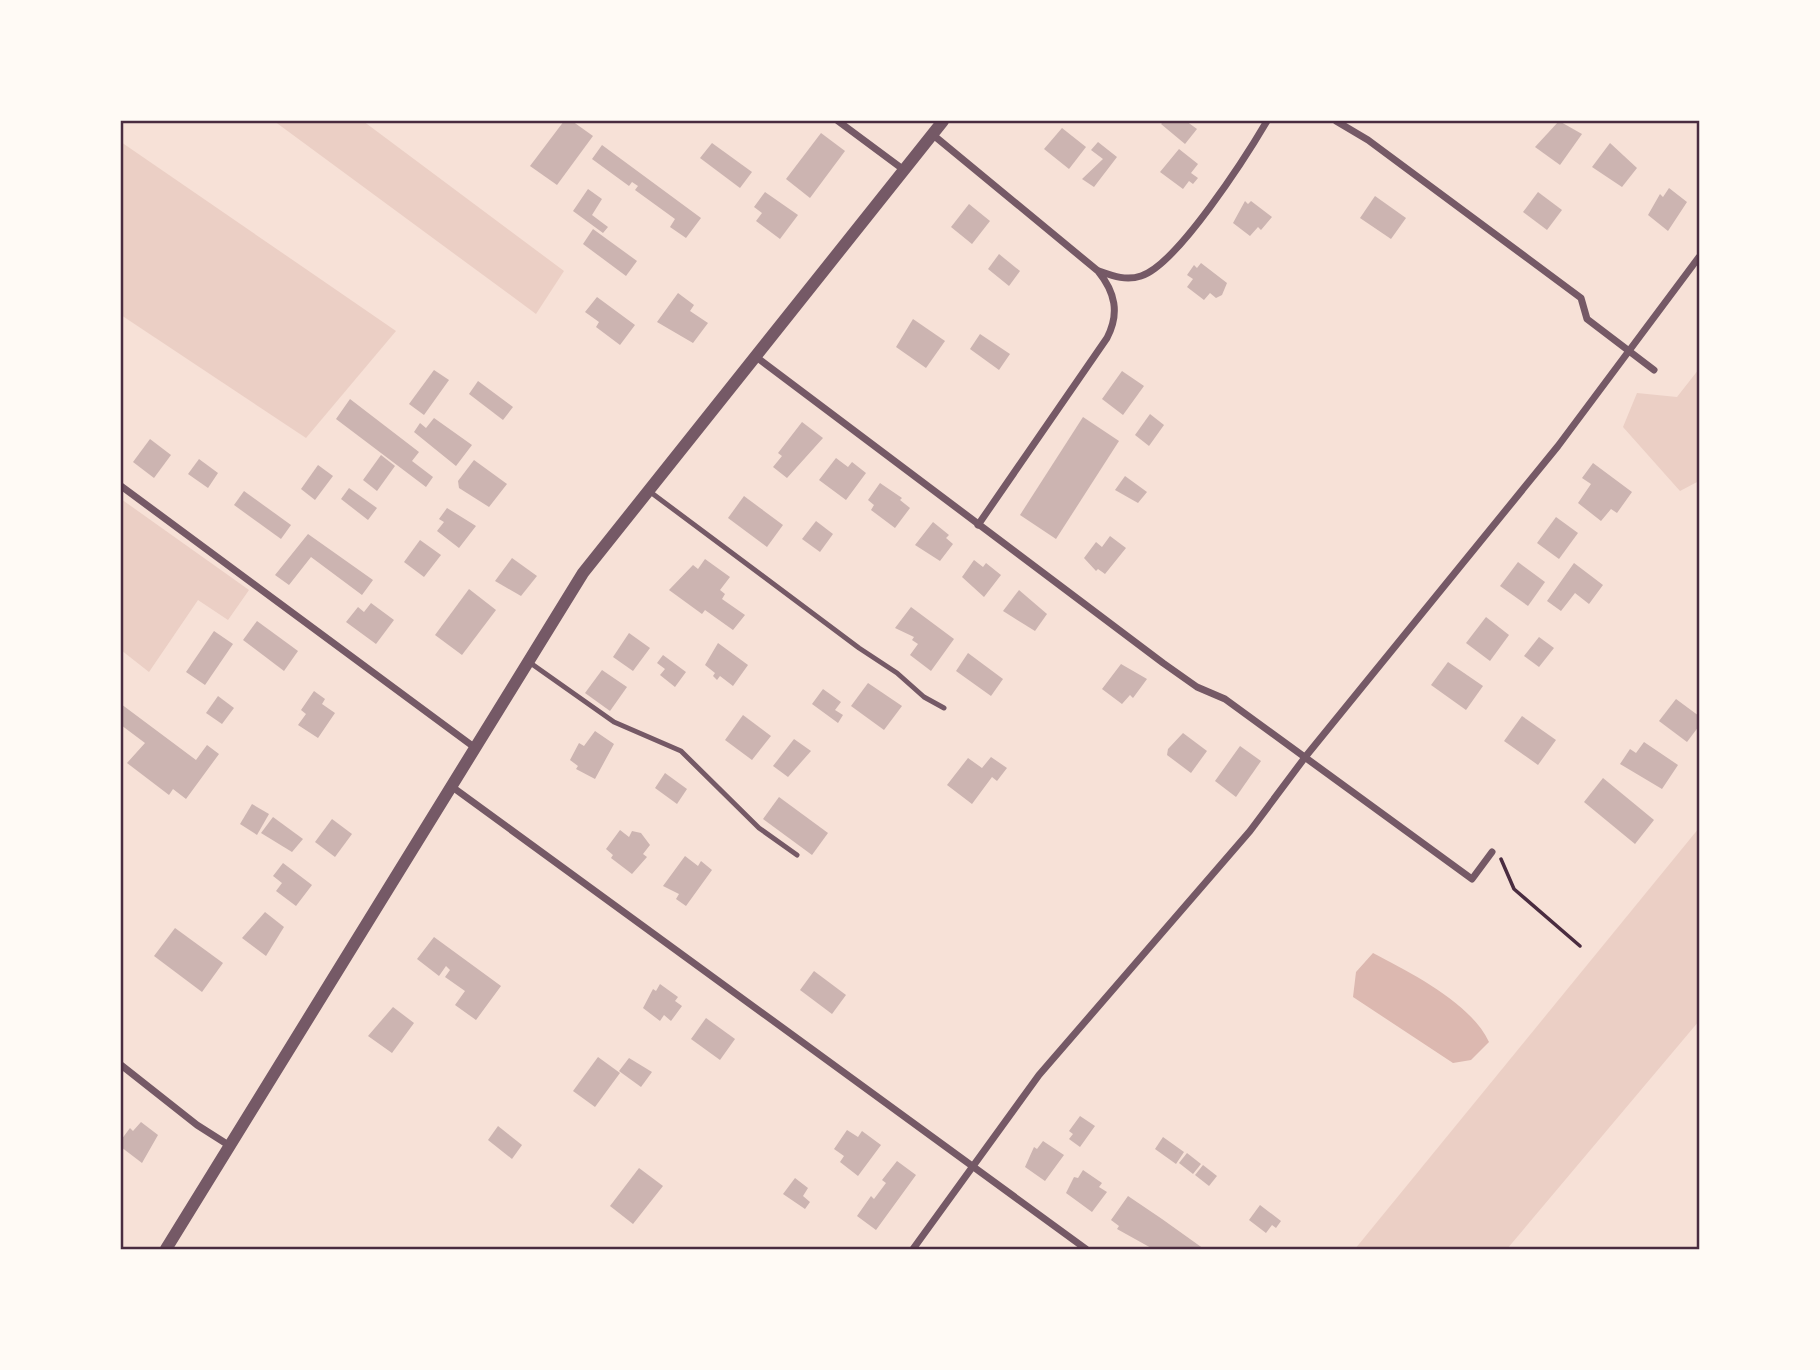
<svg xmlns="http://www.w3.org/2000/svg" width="1820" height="1370" font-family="Jost,sans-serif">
<rect width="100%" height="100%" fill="#f7e1d7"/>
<g fill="#ebcfc5">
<path d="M274,121H363L564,271L536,314Z"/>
<path d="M121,142L396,331L306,438L121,315Z"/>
<path d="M1699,369V481L1680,491L1623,427L1637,393L1677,397Z"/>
<path d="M121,499L249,590L228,620L198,600L149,672L121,650Z"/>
<path d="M1699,828V1021L1507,1249H1355Z"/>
</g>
<path fill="#dcb8b0" d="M1373,953C1411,973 1471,1003 1489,1042L1471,1060L1453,1063L1353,997L1356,972Z"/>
<g fill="#ccb4b1">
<path d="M564,121H572L593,136L557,185L530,166Z"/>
<path d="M1164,121H1186L1197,129L1185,144L1161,124Z"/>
<path d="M1559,121L1582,134L1560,165L1535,147Z"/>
<path d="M1062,128L1086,147L1069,169L1044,149Z"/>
<path d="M821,133L845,151L810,198L786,179Z"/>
<path d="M1098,142L1117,157L1094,187L1082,179L1103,159L1091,150Z"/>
<path d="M712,143L752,172L740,188L700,158Z"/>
<path d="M1610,143L1637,168L1622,187L1592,167Z"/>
<path d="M602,145L701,218L686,238L670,227L675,219L635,190L638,186L632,182L629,186L592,159Z"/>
<path d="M1179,149L1198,164L1191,173L1198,178L1193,184L1189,181L1183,189L1160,172Z"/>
<path d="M1669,188L1687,202L1668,231L1648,215L1660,194L1663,197Z"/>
<path d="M588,189L602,199L592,215L608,227L603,233L573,211Z"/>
<path d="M765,192L798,215L780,239L756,221L762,213L754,207Z"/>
<path d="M1538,192L1562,210L1547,230L1523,212Z"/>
<path d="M1375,196L1406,218L1391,239L1360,218Z"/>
<path d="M1245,201L1248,204L1251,201L1272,217L1261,230L1258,227L1250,236L1233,223Z"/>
<path d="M969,204L990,221L972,244L951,227Z"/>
<path d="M593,229L637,261L626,276L583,244Z"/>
<path d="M999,254L1020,271L1009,286L988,269Z"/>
<path d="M1201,263L1227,283L1222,295L1216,298L1210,293L1204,300L1187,287L1193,279L1187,275L1194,265L1197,268Z"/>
<path d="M678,293L694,305L690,311L708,323L693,343L657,322Z"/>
<path d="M597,297L635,325L620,345L596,327L599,322L585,312Z"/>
<path d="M913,319L945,341L926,368L896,347Z"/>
<path d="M980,334L1010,354L999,370L970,349Z"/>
<path d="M434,370L449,380L424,415L409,404Z"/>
<path d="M1122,371L1144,386L1123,415L1102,399Z"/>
<path d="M478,381L513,407L503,420L469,394Z"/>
<path d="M350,399L419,452L412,461L433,477L426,487L336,419Z"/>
<path d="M1150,414L1164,425L1149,446L1135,435Z"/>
<path d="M1083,417L1119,441L1056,539L1020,515Z"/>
<path d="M434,418L472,445L456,466L414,432L420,423L426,428Z"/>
<path d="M802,422L823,438L787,478L773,467L782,456L778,453Z"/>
<path d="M150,439L171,455L154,478L133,462Z"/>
<path d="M381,455L395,466L377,491L363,480Z"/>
<path d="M836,458L848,467L852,462L866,473L846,500L819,480Z"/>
<path d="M199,459L218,473L208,488L188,474Z"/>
<path d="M474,460L507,484L489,507L459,488L458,481Z"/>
<path d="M1593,463L1632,492L1617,513L1611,509L1601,521L1578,503L1591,484L1582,478Z"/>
<path d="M318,465L333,476L315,500L301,489Z"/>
<path d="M1125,476L1147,492L1138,503L1115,490Z"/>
<path d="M880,483L902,498L900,500L910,508L895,528L871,510L874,505L868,500Z"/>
<path d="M349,488L377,508L368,520L341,499Z"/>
<path d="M244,491L291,525L281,539L234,505Z"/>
<path d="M744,496L783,525L767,547L728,518Z"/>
<path d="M447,508L476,526L459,548L437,531L444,522L439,519Z"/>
<path d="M1556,517L1578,533L1559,559L1537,543Z"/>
<path d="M816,521L833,534L820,552L802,539Z"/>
<path d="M933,522L949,535L946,538L953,544L940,561L915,545Z"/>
<path d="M308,534L373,580L362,595L311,557L289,585L275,575Z"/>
<path d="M1110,536L1126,548L1105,574L1098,569L1096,571L1084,558L1096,542L1102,547Z"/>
<path d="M420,540L441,555L424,577L404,562Z"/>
<path d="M512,558L537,576L521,596L495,581Z"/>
<path d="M705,559L730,577L720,590L725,594L722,599L745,615L733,630L705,610L702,614L669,590L693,565L698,569Z"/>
<path d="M974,560L983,567L986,563L1001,575L984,597L962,577Z"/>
<path d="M1518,562L1545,582L1528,606L1500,586Z"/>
<path d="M1574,563L1603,585L1589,604L1575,593L1561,611L1547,601Z"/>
<path d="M469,589L496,610L462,655L435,635Z"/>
<path d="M1019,590L1047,614L1035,631L1003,611Z"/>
<path d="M371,603L394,620L376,644L346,622L358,607L364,612Z"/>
<path d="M911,607L954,639L931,671L910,655L918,644L912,640L914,637L895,628Z"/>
<path d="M1486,617L1509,635L1490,661L1466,643Z"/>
<path d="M257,621L298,651L284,671L243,640Z"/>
<path d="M214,631L233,644L205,685L186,672Z"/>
<path d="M629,633L650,648L633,671L613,657Z"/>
<path d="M1539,637L1554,648L1539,667L1524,656Z"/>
<path d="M718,643L748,665L733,686L720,676L717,680L713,676L715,673L705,665Z"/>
<path d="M968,653L1003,679L991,696L956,671Z"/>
<path d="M663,655L686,672L675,687L660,675L665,669L657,663Z"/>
<path d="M1448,662L1483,686L1466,710L1431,685Z"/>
<path d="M1121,664L1147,679L1133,698L1130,695L1122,704L1102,689Z"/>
<path d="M602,670L627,687L610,711L585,693Z"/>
<path d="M868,683L902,706L884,730L851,706Z"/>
<path d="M823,689L841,702L835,710L843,715L838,723L812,704Z"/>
<path d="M314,691L325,699L322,704L335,713L318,738L298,725L306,714L301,710Z"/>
<path d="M218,696L234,708L222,724L206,713Z"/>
<path d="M1676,699L1699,716V726L1687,742L1659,721Z"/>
<path d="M121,704L196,760L207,745L219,754L186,799L173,789L169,795L127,763L145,743L121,725Z"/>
<path d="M743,715L771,736L752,760L725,740Z"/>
<path d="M1522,716L1556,740L1538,765L1504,741Z"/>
<path d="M595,731L614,744L595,779L576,769L578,766L570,760L579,743L584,746Z"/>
<path d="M1183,733L1207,751L1191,773L1167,755L1168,749Z"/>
<path d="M794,739L811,751L788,777L773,766Z"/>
<path d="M1644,742L1678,765L1662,789L1620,764L1630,749L1636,753Z"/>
<path d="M1240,746L1261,761L1236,797L1215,781Z"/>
<path d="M991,757L1007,768L997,781L992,777L972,804L947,785L968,758L982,768Z"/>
<path d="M665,773L687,789L677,804L655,788Z"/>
<path d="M1603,778L1654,820L1635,844L1584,802Z"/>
<path d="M779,797L828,833L812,855L763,819Z"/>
<path d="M252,804L269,814L257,835L240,824Z"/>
<path d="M273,817L303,839L292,852L261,833Z"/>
<path d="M332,819L352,834L335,857L315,842Z"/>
<path d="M620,830L629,837L632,831L641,833L650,845L643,854L647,857L632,874L611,858L613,855L606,849Z"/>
<path d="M685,856L698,866L701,861L712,870L686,906L676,899L679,894L663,886Z"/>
<path d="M283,863L312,885L296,906L276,891L282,883L273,876Z"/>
<path d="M265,912L284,927L266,956L242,938Z"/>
<path d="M175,928L223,963L202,992L154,956Z"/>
<path d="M434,937L501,986L476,1020L455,1005L465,991L445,977L450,970L446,966L439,976L417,959Z"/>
<path d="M814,971L846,995L832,1014L800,990Z"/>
<path d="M660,984L678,997L675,1001L682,1006L671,1021L664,1015L660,1021L643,1008L653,989L656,991Z"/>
<path d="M393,1007L414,1023L392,1053L368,1036Z"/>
<path d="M706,1018L735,1039L720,1060L691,1039Z"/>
<path d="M598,1057L620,1073L595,1107L573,1091Z"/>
<path d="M629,1058L652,1072L641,1087L619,1071Z"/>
<path d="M1080,1116L1095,1126L1080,1147L1069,1139L1073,1134L1069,1131Z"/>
<path d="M141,1122L158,1135L142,1163L121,1147V1140L130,1128L133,1131Z"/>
<path d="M498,1126L522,1145L512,1159L488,1140Z"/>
<path d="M847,1130L858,1137L862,1131L881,1145L858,1176L840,1162L844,1156L834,1149Z"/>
<path d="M1163,1137L1184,1152L1176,1164L1155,1149Z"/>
<path d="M1043,1141L1064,1155L1045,1181L1025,1167L1034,1147L1037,1149Z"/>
<path d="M1187,1153L1201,1164L1193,1174L1179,1163Z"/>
<path d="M897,1161L916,1175L876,1230L857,1216L871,1196L874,1199L886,1183L882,1180Z"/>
<path d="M1203,1165L1217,1176L1209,1186L1195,1175Z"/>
<path d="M639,1168L663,1186L633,1224L610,1206Z"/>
<path d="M1083,1170L1102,1183L1099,1187L1107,1192L1092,1212L1066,1193L1074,1177L1078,1178Z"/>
<path d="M795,1178L808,1188L803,1196L810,1202L805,1209L783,1194Z"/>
<path d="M1128,1196L1162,1219L1204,1249H1153L1117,1229L1119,1226L1111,1220Z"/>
<path d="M1260,1205L1281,1221L1276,1228L1272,1225L1266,1233L1249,1220Z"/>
</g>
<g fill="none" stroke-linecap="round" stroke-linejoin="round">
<path stroke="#4a2c40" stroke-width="3.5" d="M1501,859L1514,889L1580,946"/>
<g stroke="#755966" stroke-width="5">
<path d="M649,491L859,648L897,673L924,697L944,708"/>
<path d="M529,662L614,722L681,751L759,828L797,855"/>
</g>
<g stroke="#755966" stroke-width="7">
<path d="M838,121L904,170"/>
<path d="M1336,121L1368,140L1581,298L1587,319L1654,370"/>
<path d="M932,134L1098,271C1115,292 1120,313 1107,338L978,525"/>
<path d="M1099,271C1113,276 1126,281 1141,276C1177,265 1247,155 1267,121"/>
<path d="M755,356L1163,663L1197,687L1225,699L1472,879L1492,852"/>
<path d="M121,486L474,747"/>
<path d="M451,786L1086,1249"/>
<path d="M121,1065L197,1125L230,1146"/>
<path d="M913,1249L1039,1075L1250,831L1306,756L1558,446L1699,257"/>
</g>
<path stroke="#755966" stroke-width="12" d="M166,1249L583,573L943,121"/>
</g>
<rect width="1820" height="1370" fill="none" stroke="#fffaf5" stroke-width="245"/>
<rect x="122" y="122" width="1576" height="1126" fill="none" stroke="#4a2c40" stroke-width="2.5"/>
</svg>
